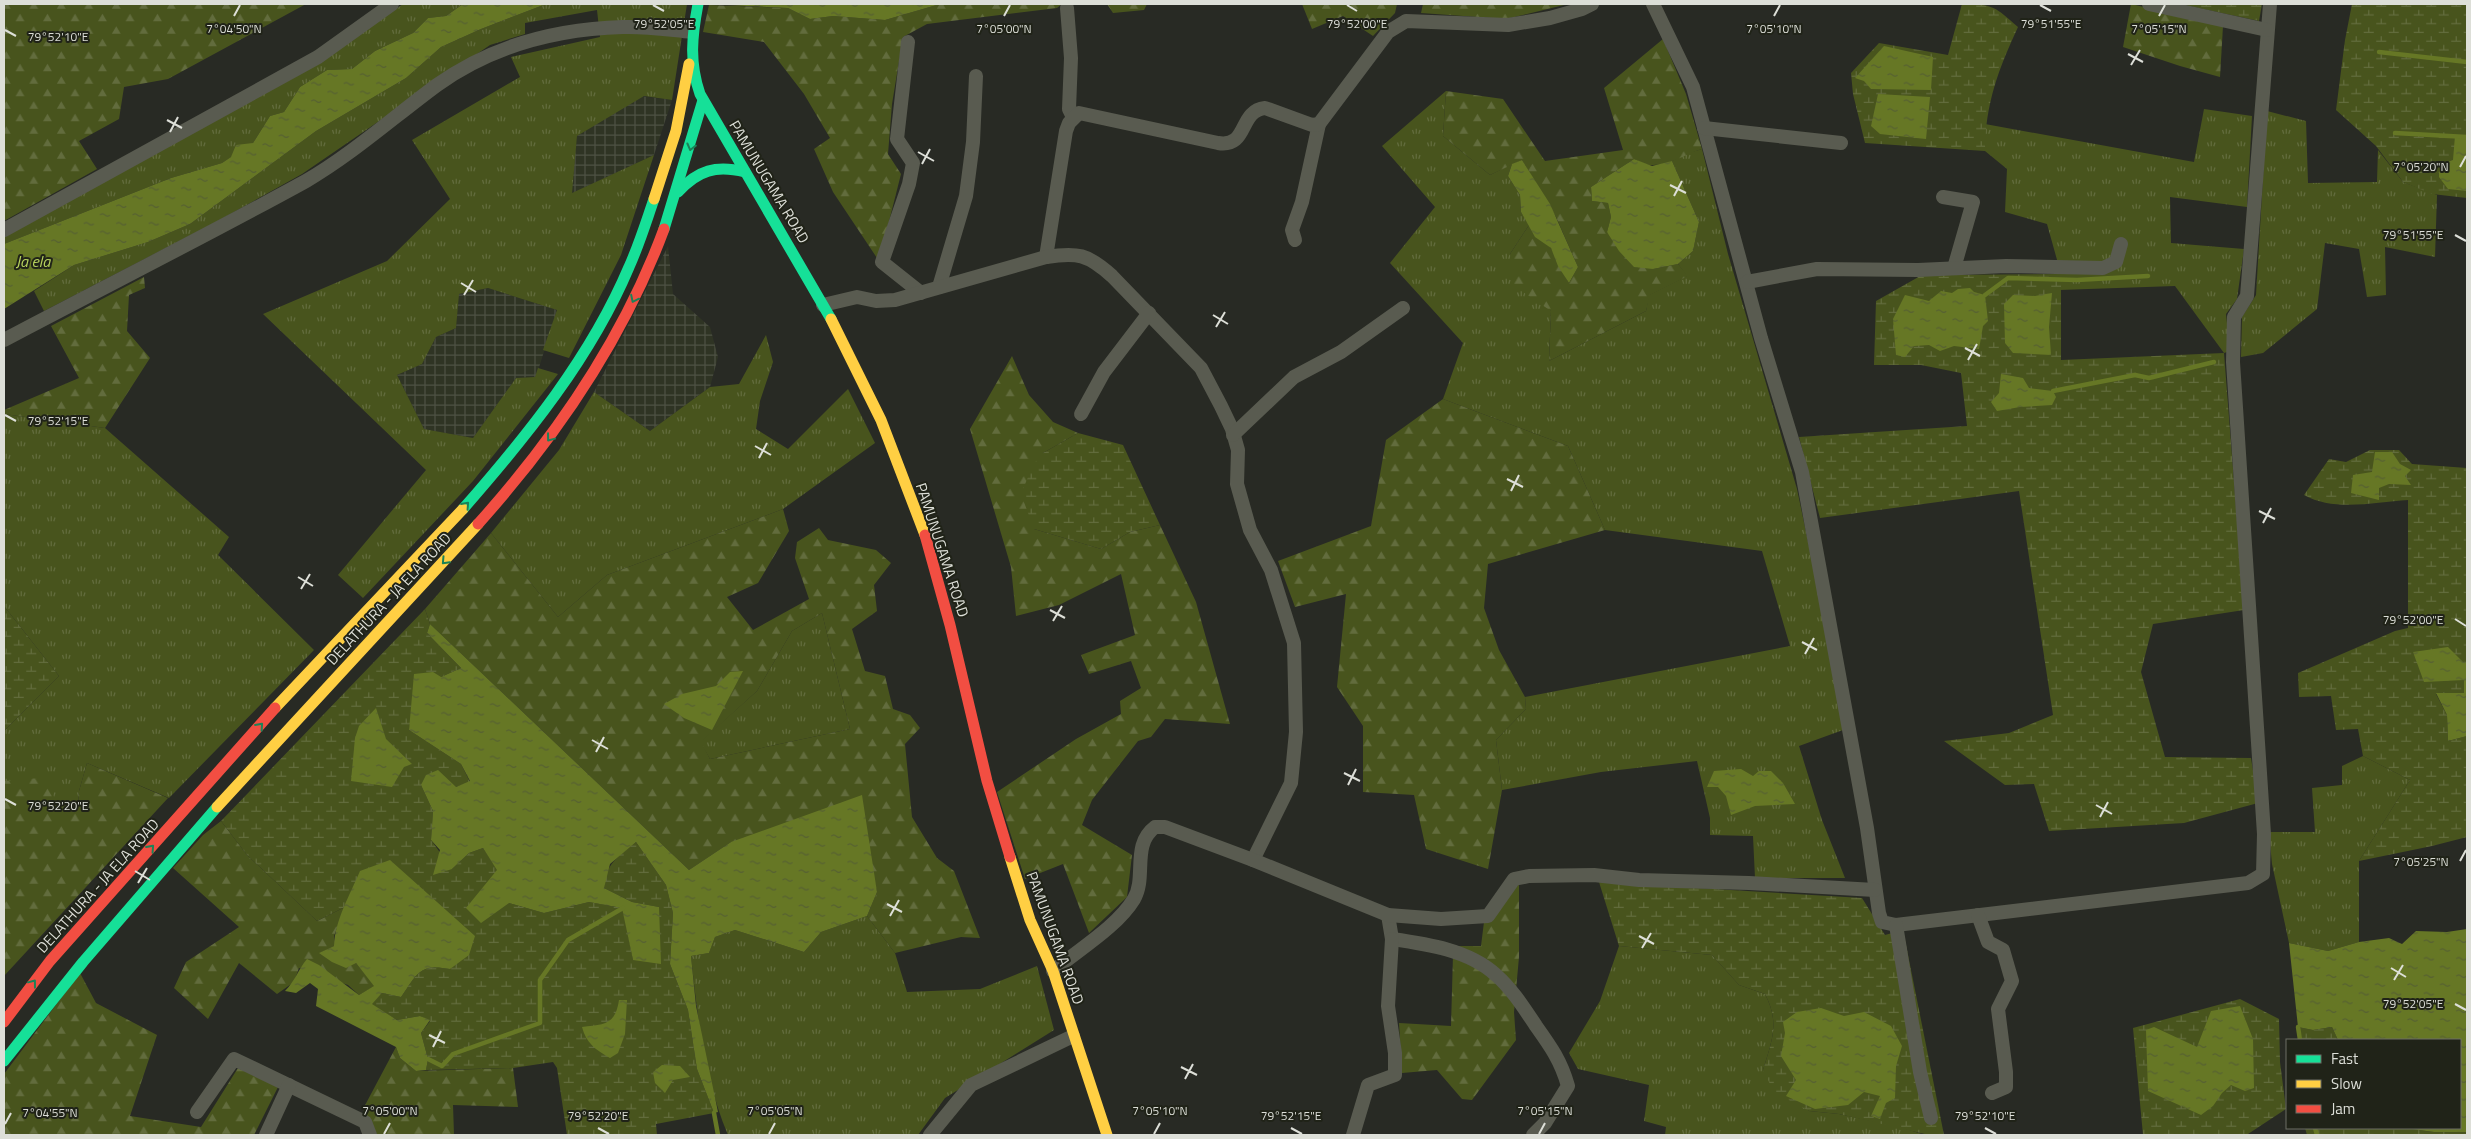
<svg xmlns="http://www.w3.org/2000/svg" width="2471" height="1139" font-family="'Titillium Web',sans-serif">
<defs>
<pattern id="industrial-grid" width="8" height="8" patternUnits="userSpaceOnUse" patternTransform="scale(1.25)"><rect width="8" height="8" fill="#2f3424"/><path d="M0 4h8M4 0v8" fill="none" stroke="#4d5143"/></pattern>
<pattern id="grass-tufts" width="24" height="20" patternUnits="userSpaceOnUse" patternTransform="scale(1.25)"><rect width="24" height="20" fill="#48541d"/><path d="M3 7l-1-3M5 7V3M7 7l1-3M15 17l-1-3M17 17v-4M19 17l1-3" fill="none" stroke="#626c3d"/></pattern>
<pattern id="forest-firs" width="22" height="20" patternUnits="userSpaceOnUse" patternTransform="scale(1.25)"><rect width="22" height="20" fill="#48541d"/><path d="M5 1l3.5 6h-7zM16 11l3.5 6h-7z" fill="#626c3d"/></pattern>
<pattern id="wetland-marsh" width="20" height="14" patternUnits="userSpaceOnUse" patternTransform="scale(1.25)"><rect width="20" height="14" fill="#48541d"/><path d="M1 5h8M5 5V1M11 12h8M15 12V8" fill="none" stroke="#626c3d"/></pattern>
<pattern id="water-ripples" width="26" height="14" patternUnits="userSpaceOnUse" patternTransform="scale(1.25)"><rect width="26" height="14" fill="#667725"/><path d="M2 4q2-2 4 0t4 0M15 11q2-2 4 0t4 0" fill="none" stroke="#566032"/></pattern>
</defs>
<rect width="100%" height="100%" fill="#282a24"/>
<g fill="url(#industrial-grid)">
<path d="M640,96L672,100L654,155L571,194L577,136Z"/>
<path d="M668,246L673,294L710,327L718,357L710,387L650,431L594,392Z"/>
<path d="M488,288L557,310L536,377L516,378L473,438L424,429L397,375L422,364L436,337L456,328L458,294Z"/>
</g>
<g fill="url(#grass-tufts)">
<path d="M403,4H463L446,16L428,18L413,33L375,51L352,69L327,70L300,87L284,112L270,116L253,143L222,163L171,178L4,244V236L350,41Z"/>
<path d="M546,4H687L672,100L644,96L577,136L572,193L654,155L621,255L569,358L543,350L557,310L488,288L459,294L456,328L436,337L422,364L397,375L424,429L473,438L516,378L535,377L538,368L558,374L473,481L363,598L338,575L426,470L263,314L387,261L450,199L412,140L520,77L511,57L600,37L597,10L525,23V34L490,45L302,174L216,222L44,311L34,291L74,265L148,242L190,224L316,131L406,78L441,47L481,29Z"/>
<path d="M1446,91L1443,136L1490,175L1512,164L1508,176L1520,195L1521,212L1529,225L1510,254L1551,311L1549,361L1646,311L1649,295L1687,276L1678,264L1693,251L1699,222L1672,161L1685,154L1702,149L1728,254L1797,489L1820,599L1843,730L1799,746L1822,820L1845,878H1755L1753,836L1710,835V818L1697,761L1601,772L1502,790L1496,740L1526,709L1525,697L1790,646L1762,551L1605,530L1568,446L1443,399L1463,343L1390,263L1435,207L1382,146Z"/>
<path d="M2204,109L2252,116L2247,207L2170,197L2171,243L2244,249L2237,299L2226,314L2230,351L2224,353L2175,286L2059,290L2061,274L2047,224L2005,212L2007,169L1985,151V124L2194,162Z"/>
<path d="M2267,111L2306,121L2308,183L2377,182L2378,150L2403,182L2437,195L2435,257L2385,247L2386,295L2367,297L2359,249L2325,243L2317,309L2263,353L2241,357L2242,317L2256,295Z"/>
<path d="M766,335L773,362L760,401L756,429L788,449L848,389L875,443L783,509L607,575L558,617L491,533L559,450L594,392L650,431L710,387L739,384Z"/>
<path d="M4,414L105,428L229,537L218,555L314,650L169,798L87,763L79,791L78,808L70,819L54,801L4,781V731L59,676L4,606Z"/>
<path d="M822,613L850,729L710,759L700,742L757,691L792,631Z"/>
<path d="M2363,756L2410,780L2359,861V942L2328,951L2289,943L2272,864L2269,832H2315L2312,788L2342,785V766Z"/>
<path d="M867,916L895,953L907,992L980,989L1037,966L1054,1030L945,1098L918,1135H728C705,1081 697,1014 691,956L709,953L715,937L735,930L804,952L821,932Z"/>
<path d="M1619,946L1712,955L1739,985L1765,994C1780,1023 1772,1040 1763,1070L1809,1111L1839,1114L1900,1127L1925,1135H1665L1666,1127L1644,1121L1649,1085L1578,1069L1569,1053L1600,1001Z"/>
</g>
<g fill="url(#forest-firs)" fill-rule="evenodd">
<path d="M4,4H306L168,79L124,87L119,119L79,141L97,169L4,221Z"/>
<path d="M940,4H1062L1057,8L927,24L903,37L892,104L888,154L901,174L879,261L833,192L814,149L830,138L804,94L764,42L703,32L709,5L788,8L810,19L833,16L885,20Z"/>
<path d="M1107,4H1147L1144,10L1113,13Z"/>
<path d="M1302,4H1397L1395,13L1373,36L1343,16L1312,29Z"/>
<path d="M1423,4H1564V5L1506,19L1421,13Z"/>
<path d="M2131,4L2223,26L2220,77L2180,66L2123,47Z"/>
<path d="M1663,39L1686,94L1702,149C1686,154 1670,165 1653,165C1647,166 1639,161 1634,159L1591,187L1592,201L1608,203L1611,217L1607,232L1653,269L1678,264L1688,276L1650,295L1646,311L1549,361L1551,311L1514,286L1510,254L1529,225C1536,238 1541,238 1550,247C1554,251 1564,275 1569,283L1578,267L1556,217L1522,160L1490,175L1443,136L1446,91L1503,99L1545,161L1623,150L1604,88Z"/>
<path d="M144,277L145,288L129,295L127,331L150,358L105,428L4,414V410L79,378L51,326Z"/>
<path d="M1012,356L1029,395L1053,422L1078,433L1043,453L1034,529L1101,549L1130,532L1160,525L1196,602L1230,724L1165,719L1151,737L1138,741L1092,800L1082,825L1132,855L1127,897L1089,933L1063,864L1025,879L997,792L1076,739L1121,714L1120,701L1141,688L1131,661L1089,674L1081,655L1135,635L1121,574L1059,605L1016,616L1011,567L970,429Z"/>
<path d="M1443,399L1568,446L1605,530L1488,564L1484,608L1499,650L1525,697L1526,709L1496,740L1502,790L1488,869L1426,849L1414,795L1363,792V726L1337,687L1346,594L1295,607L1278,561L1371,526L1386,440Z"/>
<path d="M783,509L789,531L758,583L727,597L753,630L809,599L795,558L797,542L819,528L828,540L876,550L891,563L874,585L877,611L852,629L865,671L885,676L893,709L910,715L920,728L905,744L912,817L937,858L954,871L980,938L961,937L895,953L867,916L877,892L872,870L731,842L689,870L430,624L425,609L491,533L558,617L607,575ZM822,613L850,729L710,759L701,742L757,691L792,631Z"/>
<path d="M87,763L168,798L4,976V781L52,777L54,801L70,818L78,808L79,791Z"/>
<path d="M221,821L247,855L317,921L345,907L334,936V946L320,953L356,963L375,986L359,995L348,985L299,968L294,982L277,994L239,963L208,1019L174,988L186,962L239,927L173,868L203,835Z"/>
<path d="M1519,884V957L1514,1012L1516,1040L1472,1100L1462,1099L1437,1070L1402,1073L1399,1023L1451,1026L1453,955L1451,946H1481L1484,922Z"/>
<path d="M80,973L96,1003L157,1035L130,1116L201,1127L238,1068L278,1087L254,1135H4V1074Z"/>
<path d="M396,1047L400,1058L416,1071L513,1068L518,1107L453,1105L454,1135H377L363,1109Z"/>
</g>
<g fill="url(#wetland-marsh)">
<path d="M1962,4C1994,4 1995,7 2018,27C1999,68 1985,104 1985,151L1865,143L1853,94L1851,73L1879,43L1948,55Z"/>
<path d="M2180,4H2262L2259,21Z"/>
<path d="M2352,4H2467V198L2432,194L2403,182L2376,146L2336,110L2345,40Z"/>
<path d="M2061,274V360L2224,353L2244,610L2153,624L2141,672L2165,757L2251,758L2258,803L2184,823L2049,831L2034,784L2005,785L1944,741L2009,733L2053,715L2019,491L1820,518L1799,437L1967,426L1961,373L1921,365H1874L1876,301L1922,275Z"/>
<path d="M1078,433L1123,445L1160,525L1130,532L1101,549L1034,529L1021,494L1033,465L1043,453Z"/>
<path d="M2370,450H2399L2412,464L2467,468V662H2463L2465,693L2436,694L2447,715L2448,741L2467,736V837L2432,846L2359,861L2410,780L2363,756L2358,729L2336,730L2331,696L2299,697L2298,673L2395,631L2408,628V500C2375,502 2334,512 2304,495L2329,459L2346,462Z"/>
<path d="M4,606L59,676L4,731Z"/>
<path d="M425,609L430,624L427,633L461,668L441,677L413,704L409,730L461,764L470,782L456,787L421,785L433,811L431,840L452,869L469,853L483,848L498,870L509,903L544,913L589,902L623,908L633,960L659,907L632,902L604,888C605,864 619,856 636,842L666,885L673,913L670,964L688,1010L697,1069L714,1113L656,1124L657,1135H567L557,1068L553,1062L513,1068L426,1070L428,1059L421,1033L430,1021L420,1016L397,1020L371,1004L382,993L401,997C417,974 419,963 450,969L361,871L345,907L317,921L247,855L221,821Z"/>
<path d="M1599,882L1862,898L1885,935L1903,930L1944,1135H1929L1839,1114L1809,1111L1774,1092L1763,1070C1772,1040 1780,1023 1765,994L1739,985L1712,955L1619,946Z"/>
<path d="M2240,999L2279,1019L2280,1062L2286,1109L2248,1134L2143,1135L2133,1028Z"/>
<path d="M2298,1027L2313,1030L2332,1027L2338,1040H2299Z"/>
<path d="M2305,1128H2404L2434,1132H2467V1135H2307Z"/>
</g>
<g fill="url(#water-ripples)">
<path d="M463,4H546L481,29L441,47L406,78L316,131L190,224L148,242L74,265L4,309V244L171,178L222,163L231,157L236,145L253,143L270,116L284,112L300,87L327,70L352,69L375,51L413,33L428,18L446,16Z"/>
<path d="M703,4H940L885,20L833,16L810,19L788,8Z"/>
<path d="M1884,46L1933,57L1931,90L1871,89L1864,81L1855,78Z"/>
<path d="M1878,94L1930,97L1926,139L1880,134L1871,126Z"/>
<path d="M2455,136L2467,137V191L2448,189L2439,177V165L2453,160Z"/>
<path d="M1634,159L1652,166L1672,161L1699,222L1693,251L1678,264L1653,269L1634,267L1619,251L1607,232L1611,217L1608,203L1592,201L1591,187Z"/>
<path d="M1522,160L1550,204L1578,267L1569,283L1558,266L1551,248L1535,237L1521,212L1520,195L1508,176L1512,164Z"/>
<path d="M1970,288L1974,292L1985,295L1988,321L1983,326L1979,349L1954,346L1940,351L1929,345L1914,346L1905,357L1896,355L1893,319L1905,295L1929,301L1941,291L1952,293L1958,289Z"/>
<path d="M2052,293L2049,327L2051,355L2013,353L2005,343L2004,304L2013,295L2035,296Z"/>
<path d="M2001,374L2023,378L2029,388L2053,391L2056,397L2052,405L2020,407L1997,411L1991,402L1999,393Z"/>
<path d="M2375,452H2392L2400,464L2411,470L2405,476L2411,485L2389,484L2379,488V500L2351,493L2353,475L2372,472Z"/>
<path d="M430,624L689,870L731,842L862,795L877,892L867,916L821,932L804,952L735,930L715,937L709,953L691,956L696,1006L718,1112L714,1113L697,1069L688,1010L670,964L673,913L666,885L636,842L610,864L604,888L632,902L659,907L661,964L633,960L622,908L589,902L544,913L509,903L481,923L466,908L497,870L483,848L469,853L452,869L433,875L440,850L431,840L433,811L421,785L426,775L438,770L456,787L470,781L461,764L409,730L414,674L433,672L441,677L461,668L427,633Z"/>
<path d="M2448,647L2463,662H2467V736L2448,741L2447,715L2436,693H2464V680L2424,682L2413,652Z"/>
<path d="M743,671L712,730L684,718L664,704L682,694L716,686L730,672Z"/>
<path d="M376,708L386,739L412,764L404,767L392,787L351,781L355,738L359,726Z"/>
<path d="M1741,769L1753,776L1759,771H1771L1783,783L1795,804L1755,806L1731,815L1726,796L1718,787H1707L1714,771Z"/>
<path d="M390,860L475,936L469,955L450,969C419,963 417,974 401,997L382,993L372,1004L397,1020L420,1016L430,1020L421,1033L428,1059L426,1070L416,1071L400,1058L396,1047L316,1006L318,989L310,983L296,993L285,991C295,981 298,970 307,959L319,965L359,995L374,986L356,963L346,968L332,962L319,953L334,946C335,920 350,895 360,871Z"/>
<path d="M2467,929V1132H2434L2404,1128H2460V1040H2338L2332,1027L2313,1030L2298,1027L2289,943L2328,951L2359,942L2389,938L2402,944L2416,931L2447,932Z"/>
<path d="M619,1000H627L625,1034L618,1053L610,1058C596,1050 586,1043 582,1027C604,1024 615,1026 619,1000Z"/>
<path d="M2240,1006L2253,1039L2254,1088L2245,1091L2231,1085L2222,1093L2213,1106L2201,1115L2148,1091L2146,1030L2154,1027L2197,1047L2211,1011Z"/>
<path d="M1821,1008L1844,1016L1864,1012L1891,1026L1902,1046L1896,1066L1895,1098L1886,1103L1880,1119L1871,1116L1880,1096L1864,1092L1848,1105L1815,1109L1786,1096L1796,1080L1781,1056L1785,1033L1783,1022L1797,1012Z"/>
<path d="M662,1065L680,1066L690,1077L673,1080L665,1093L655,1083L653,1072Z"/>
</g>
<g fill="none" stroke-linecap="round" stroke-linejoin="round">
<g stroke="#667725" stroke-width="4.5">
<path d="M2379,52L2467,62"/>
<path d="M2395,133L2467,137"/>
<path d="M1985,295L2008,278L2077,280L2148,276"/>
<path d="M2053,391L2135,375L2149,378L2214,362"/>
<path d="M2298,1027L2300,1040"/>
<path d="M428,1059L442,1066L453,1054L540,1023V980L568,940L623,908"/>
<path d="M714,1113L718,1135"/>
<path d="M2315,1128L2317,1135"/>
</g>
<g stroke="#595b50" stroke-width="14">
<path d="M1653,4L1693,87L1761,338L1802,472L1867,828L1879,913L1882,922L1896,925L2248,883L2263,874L2264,834L2233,362L2234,317L2247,296L2270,4"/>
<path d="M2149,4L2267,30"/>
<path d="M1067,8L1071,58L1069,109L1073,117"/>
<path d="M908,42L897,139L913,163L909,184L882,262L921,293"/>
<path d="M1704,128L1841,143"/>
<path d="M1943,197L1973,202L1954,268"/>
<path d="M4,230L318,57L392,4"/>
<path d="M1295,240L1292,230L1302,202L1319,124"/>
<path d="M1046,257L1066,131L1069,123L1079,113L1218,143C1249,148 1238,111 1265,108L1312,125L1319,124L1388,32L1406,21L1508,25L1550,18L1582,9L1592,4"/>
<path d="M1747,282L1817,269L1918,270L2006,266L2103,268L2116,262L2121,244"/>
<path d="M939,287L966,196L973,142L976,76"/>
<path d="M823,305L857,297L876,301L895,300L1046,257C1077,252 1088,254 1112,276L1201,368L1221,406L1232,429L1238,450L1237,484L1250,530L1271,570L1294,643L1296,732L1291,783L1253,860"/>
<path d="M4,340C104,287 206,236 306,181C351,155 395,116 437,85C493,45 555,29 623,27C645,26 670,30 692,32"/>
<path d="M1081,414L1104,372L1149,313"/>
<path d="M1233,435L1294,377L1341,352L1403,308"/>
<path d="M1388,915L1392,939C1427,944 1469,950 1496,975C1512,989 1524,1008 1536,1026C1551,1047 1561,1061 1568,1086L1545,1123L1533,1135"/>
<path d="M1978,915L1988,942L2003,950L2012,981L1998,1009L2006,1072V1087L1992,1093"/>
<path d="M1896,925L1920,1072L1931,1118"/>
<path d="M1053,971C1078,950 1117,927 1134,899C1147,877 1131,845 1155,827H1165L1253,860L1388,915L1441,919L1488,916L1514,879L1529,876L1594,875L1639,880L1749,883L1875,890"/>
<path d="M197,1112L234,1059L365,1122L370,1135"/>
<path d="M266,1135L289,1085"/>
<path d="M930,1135L971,1085L1073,1036"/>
<path d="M1353,1135L1368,1085L1395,1075V1053L1388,1006L1392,939"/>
</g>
<g stroke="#16e098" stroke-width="11">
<path d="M698,4C692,36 689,62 700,94L831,319"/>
<path d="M678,192C698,170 716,165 745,172"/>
<path d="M664,229L703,100"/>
<path d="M463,509C527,436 591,357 629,267C639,245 646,222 654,199"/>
<path d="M4,1061L83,962L217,807"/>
</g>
<g stroke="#ffcf43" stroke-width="11">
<path d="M654,199L676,131L689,64"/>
<path d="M831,319L881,420L925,535"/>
<path d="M275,708L463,509"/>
<path d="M217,807L478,524"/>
<path d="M1010,857L1030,920L1053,971L1107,1135"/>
</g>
<g stroke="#f24e42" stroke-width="11">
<path d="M478,524C556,437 623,340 664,229"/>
<path d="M925,535L950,625L987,781L1010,857"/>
<path d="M4,1022L50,961L275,708"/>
</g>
</g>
<defs><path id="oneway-chevron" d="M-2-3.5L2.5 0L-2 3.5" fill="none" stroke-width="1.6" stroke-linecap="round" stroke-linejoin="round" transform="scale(1.25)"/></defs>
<g stroke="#1b8258">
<use href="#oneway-chevron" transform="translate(691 147) rotate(104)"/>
<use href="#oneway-chevron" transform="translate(634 299) rotate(116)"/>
<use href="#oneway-chevron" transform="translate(550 438) rotate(127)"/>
<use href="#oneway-chevron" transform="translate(466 505) rotate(-48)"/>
<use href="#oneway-chevron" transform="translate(445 561) rotate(133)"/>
<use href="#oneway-chevron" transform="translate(260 726) rotate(-48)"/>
<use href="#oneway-chevron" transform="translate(151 848) rotate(-48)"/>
<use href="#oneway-chevron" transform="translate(33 983) rotate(-53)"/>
</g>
<path fill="none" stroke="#dddfd8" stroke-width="2" d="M653,5L664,11M1347,5L1357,11M2040,5L2051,11M234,16L240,5M1004,16L1010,5M1774,16L1780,5M2159,16L2165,5M5,30L16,36M2128,54L2143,62M2131,65L2140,50M167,120L182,128M170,132L178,117M918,152L934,161M922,164L930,149M2460,167L2466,156M1670,185L1686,193M1674,196L1682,181M2455,235L2466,241M461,283L476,292M464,295L473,280M1213,315L1228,324M1216,327L1225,312M1965,348L1980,356M1968,360L1977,344M5,415L16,421M755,446L771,455M759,458L767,443M1507,479L1523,487M1511,491L1519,475M2259,511L2275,519M2263,523L2271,508M298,577L313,586M301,589L310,574M1050,610L1065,618M2455,619L2466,626M1053,621L1062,606M1802,642L1817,650M1805,654L1814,638M592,740L608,749M596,752L604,737M1344,773L1360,781M1348,785L1356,769M5,799L16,805M2096,805L2112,814M2100,817L2108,802M2460,861L2466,850M135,871L150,880M138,883L147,868M887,904L902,912M890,916L899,900M1639,936L1654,944M1642,948L1651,933M2391,968L2406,977M2394,980L2403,965M2455,1004L2466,1010M429,1035L445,1043M433,1047L441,1031M1181,1067L1197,1075M1185,1079L1193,1064M5,1124L11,1113M598,1128L609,1134M1291,1128L1302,1134M1985,1128L1996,1134M384,1134L390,1123M769,1134L775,1123M1154,1134L1160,1123M1539,1134L1545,1123"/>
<g text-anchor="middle" stroke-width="4" stroke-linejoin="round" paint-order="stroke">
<g font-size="15" fill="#dddfd8" stroke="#202318">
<text transform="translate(769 182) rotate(59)" y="5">PAMUNUGAMA ROAD</text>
<text transform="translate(942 550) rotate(72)" y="5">PAMUNUGAMA ROAD</text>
<text transform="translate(389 599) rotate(-47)" y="5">DELATHURA - JA ELA ROAD</text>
<text transform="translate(98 886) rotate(-48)" y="5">DELATHURA - JA ELA ROAD</text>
<text transform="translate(1055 938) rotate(70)" y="5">PAMUNUGAMA ROAD</text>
</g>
<g font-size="16" font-style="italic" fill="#b8d35e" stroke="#202318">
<text x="33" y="267">Ja ela</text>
</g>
</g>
<g font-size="12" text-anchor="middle" fill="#dddfd8" stroke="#202318" stroke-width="4" stroke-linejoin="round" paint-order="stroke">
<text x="664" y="28">79°52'05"E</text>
<text x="1357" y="28">79°52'00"E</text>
<text x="2051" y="28">79°51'55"E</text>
<text x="234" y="33">7°04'50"N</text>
<text x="1004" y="33">7°05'00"N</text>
<text x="1774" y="33">7°05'10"N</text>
<text x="2159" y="33">7°05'15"N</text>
<text x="58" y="41">79°52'10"E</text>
<text x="2421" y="171">7°05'20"N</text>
<text x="2413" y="239">79°51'55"E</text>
<text x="58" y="425">79°52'15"E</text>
<text x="2413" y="624">79°52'00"E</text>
<text x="58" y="810">79°52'20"E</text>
<text x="2421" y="866">7°05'25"N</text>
<text x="2413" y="1008">79°52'05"E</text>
<text x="390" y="1115">7°05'00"N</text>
<text x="775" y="1115">7°05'05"N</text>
<text x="1160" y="1115">7°05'10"N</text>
<text x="1545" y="1115">7°05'15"N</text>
<text x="50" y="1117">7°04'55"N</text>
<text x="598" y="1120">79°52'20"E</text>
<text x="1291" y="1120">79°52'15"E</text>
<text x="1985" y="1120">79°52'10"E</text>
</g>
<rect width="2471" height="1139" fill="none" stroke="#dddfd8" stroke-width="10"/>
<rect x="2286" y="1039" width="175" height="90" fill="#202318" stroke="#6c6e65"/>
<rect x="2296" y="1055" width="25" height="8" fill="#16e098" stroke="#6c6e65"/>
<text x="2331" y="1064" font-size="15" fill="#dddfd8">Fast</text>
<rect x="2296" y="1080" width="25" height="8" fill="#ffcf43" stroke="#6c6e65"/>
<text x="2331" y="1089" font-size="15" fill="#dddfd8">Slow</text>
<rect x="2296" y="1105" width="25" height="8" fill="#f24e42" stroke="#6c6e65"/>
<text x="2331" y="1114" font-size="15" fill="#dddfd8">Jam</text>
</svg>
